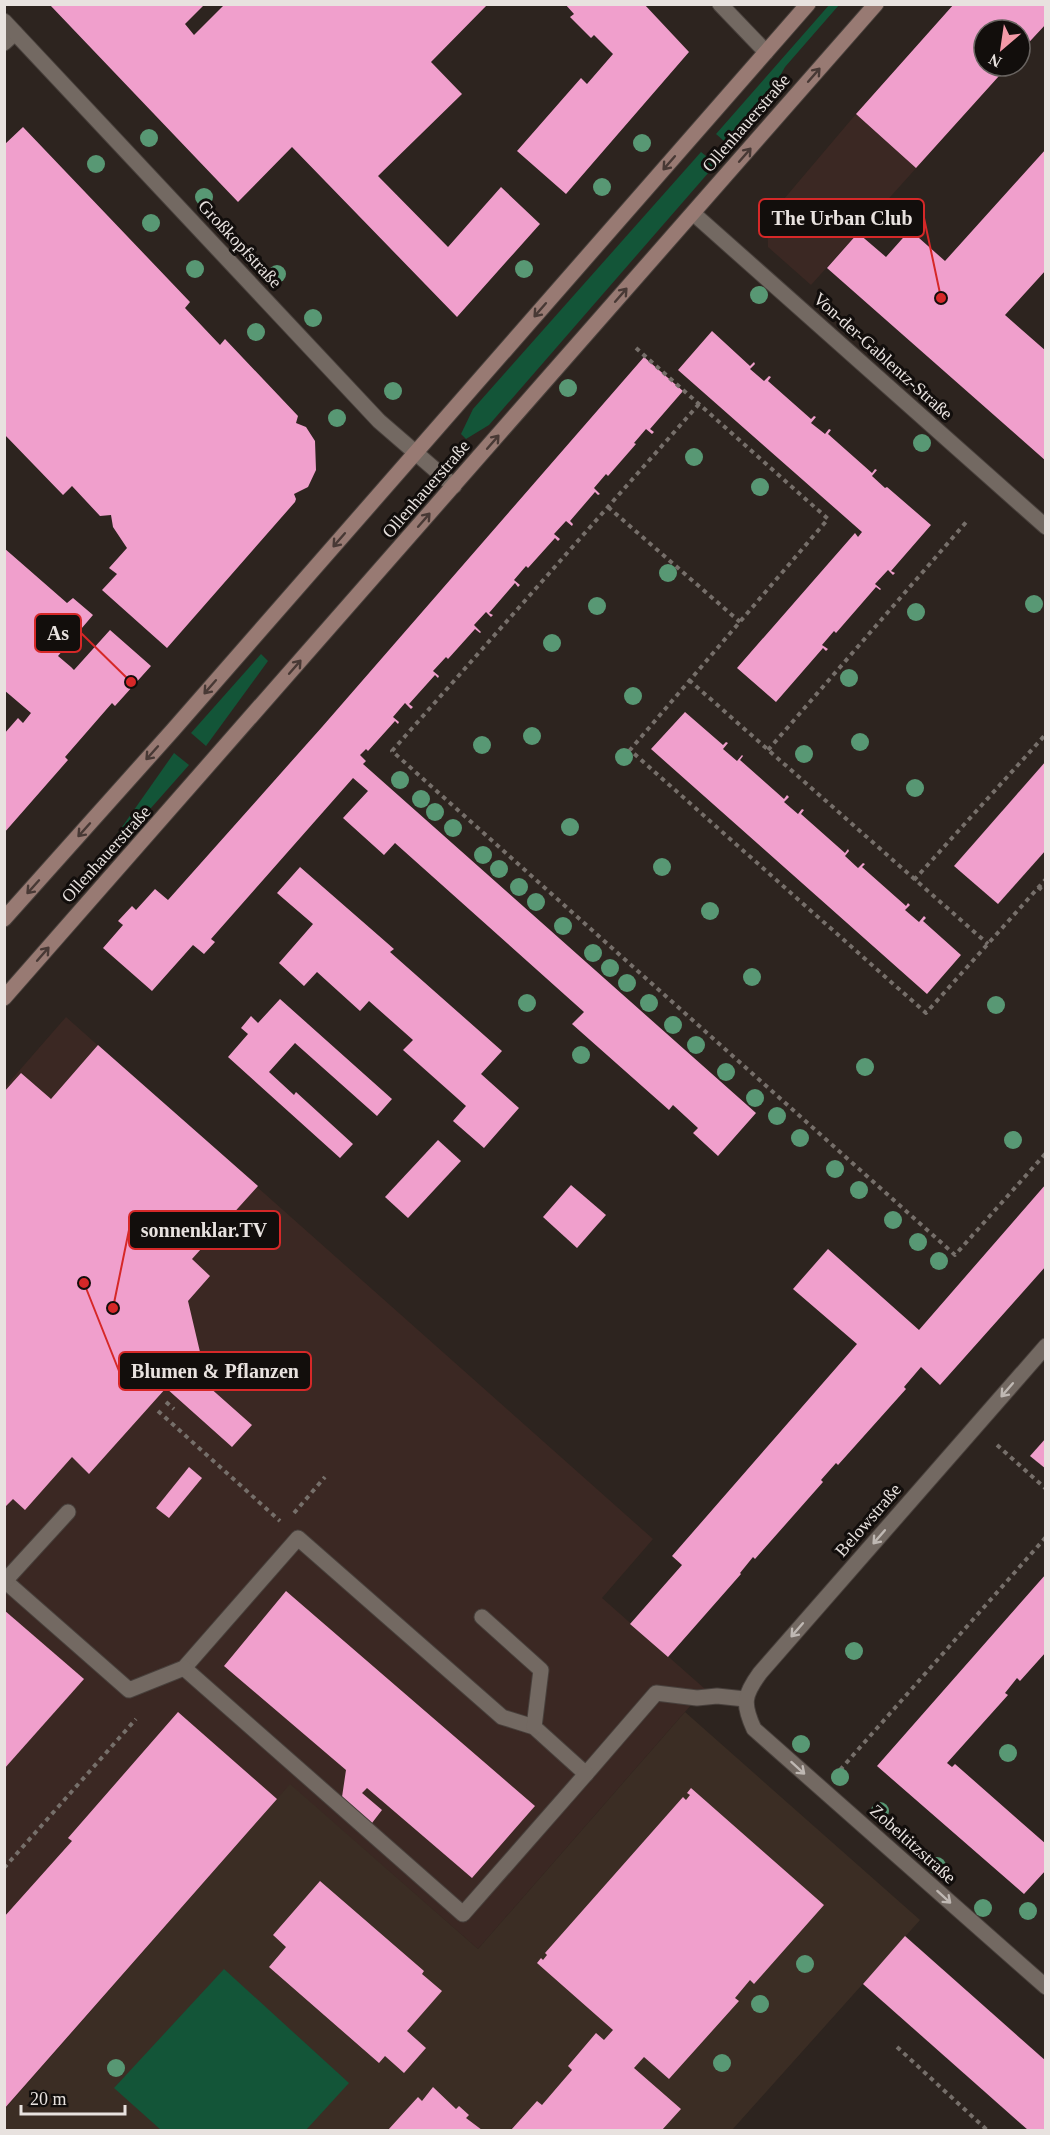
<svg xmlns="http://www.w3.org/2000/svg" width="1050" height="2135" font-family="'Times New Roman',serif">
<rect width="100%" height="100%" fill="#2d241f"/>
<g fill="#3b2823">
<path d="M954,5L1045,24L1020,52V30H984V66H1008L811,285L768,247L767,219L856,114Z"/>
<path d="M66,1017L653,1539L602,1598L705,1689L478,1949L290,1785L5,2109V1087Z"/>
</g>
<path fill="#3b2d24" d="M685,1712L920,1920L732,2130H5V2109L290,1784L478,1949Z"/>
<g fill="#135538">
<path d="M830,4L839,5L785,67L756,118L731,147L716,134Z"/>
<path d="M701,152L716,164L489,425L466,439L461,434L473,409Z"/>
<path d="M261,654L268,661L206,746L191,733Z"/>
<path d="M174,753L189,765L113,851L108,847Z"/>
<path d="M224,1969L349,2083L306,2130H161L114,2088Z"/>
</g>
<g fill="#f09fcc">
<path d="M225,4H488L431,62L462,94L378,176L448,247L501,187L540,224L457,317L292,147L238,202L50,5H204L185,24L194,35Z"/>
<path d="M565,4H644L689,52L566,194L517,151L581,78L587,84L613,54L594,35L591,38L570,17L574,14Z"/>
<path d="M954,4H1046V24L1020,52V30H984V66H1008L916,168L856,114Z"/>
<path d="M23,127L190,302L185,308L220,345L225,339L298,416L296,423L306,427L315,441L316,470L308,487L294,494L296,499L295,502L167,648L102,590L117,574L109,568L127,548L113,527L111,515L100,516L72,486L63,495L4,434V145Z"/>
<path d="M1046,149V270L1005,315L1046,351V461L827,268L858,233L886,257L910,230L945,261Z"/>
<path d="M712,331L750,366L754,362L755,364L750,369L764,381L769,376L771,377L768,381L811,419L814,416L816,417L811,423L825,434L829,429L831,430L828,434L872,473L875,469L877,470L872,476L885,488L887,487L931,525L891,571L895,573L893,575L888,570L875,584L881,589L880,590L876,587L836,633L834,631L822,645L828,649L826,651L823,648L776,702L737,668L855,533L858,537L862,532L678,370Z"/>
<path d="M644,357L683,391L650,429L654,432L652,434L646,429L634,443L636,444L608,476L606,474L594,488L600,494L598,495L595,492L570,521L573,524L572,526L566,521L554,534L560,539L558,541L555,538L528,568L526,566L514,580L520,585L518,587L515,583L489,613L493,615L491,617L486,612L474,625L481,632L480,633L475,629L448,659L446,657L433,671L439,676L438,678L435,675L409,704L413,707L411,709L405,703L393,717L399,722L398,724L395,721L368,751L366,749L360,755L366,761L363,764L756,1113L718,1156L693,1133L698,1128L673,1105L669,1110L572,1024L584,1012L395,843L384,855L343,818L368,791L353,778L211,939L215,942L204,954L193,945L152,991L103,948L123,925L118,921L132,906L136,910L155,889L168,900L322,727Z"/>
<path d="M4,548L67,603L73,598L93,615L58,656L71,667L74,670L110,630L151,666L115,706L112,703L65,757L68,760L4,833V734L18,718L23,723L31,713L4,690Z"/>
<path d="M685,712L723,745L726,742L728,743L723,749L737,761L742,755L743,756L740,760L784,799L787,795L789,797L784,802L798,814L802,809L804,810L801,814L845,853L848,849L849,851L845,856L858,868L863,863L865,864L862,867L906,906L908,903L910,905L905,910L919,922L924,916L926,918L923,921L961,955L927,994L651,749Z"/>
<path d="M1046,761V850L998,904L954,866Z"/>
<path d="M300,867L394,949L390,952L502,1051L481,1074L519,1108L484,1148L453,1121L466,1106L403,1050L413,1040L369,1001L360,1011L317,972L304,986L279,963L313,924L277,893Z"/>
<path d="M280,999L392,1099L377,1116L295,1043L269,1072L294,1095L296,1092L353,1144L340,1158L228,1057L248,1034L241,1028L251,1016L258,1023Z"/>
<path d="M98,1045L258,1186L192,1259L210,1276L188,1301L208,1386L252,1425L232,1447L166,1388L89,1474L72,1457L25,1510L13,1499L4,1508V1092L21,1073L51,1099Z"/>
<path d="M438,1140L461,1161L408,1218L385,1197Z"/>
<path d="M1046,1184V1266L940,1385L921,1367L904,1387L906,1389L838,1465L836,1463L821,1480L823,1482L755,1559L753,1557L740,1573L741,1574L668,1657L630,1624L682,1565L672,1556L857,1344L793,1289L828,1249L919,1330Z"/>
<path d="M571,1185L606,1215L577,1248L543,1217Z"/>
<path d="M1046,1438V1469L1030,1456Z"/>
<path d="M189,1467L202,1478L169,1518L156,1508Z"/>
<path d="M1046,1574V1652L1020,1681L1017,1678L1005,1693L1008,1695L947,1763L952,1767L955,1764L1046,1844V1870L1024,1894L877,1766Z"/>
<path d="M286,1591L535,1806L472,1878L367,1788L362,1793L382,1810L372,1823L342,1797L346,1770L224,1666Z"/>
<path d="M4,1610L84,1679L4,1769Z"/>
<path d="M178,1712L277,1799L4,2109V1917L72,1841L68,1838Z"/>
<path d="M691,1788L824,1905L754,1984L750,1980L735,1998L739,2001L669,2079L644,2057L634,2068L681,2109L662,2130H511L537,2101L542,2105L572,2070L568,2066L596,2033L604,2040L613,2030L537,1963L541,1958L543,1960L547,1955L545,1953L683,1797L686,1800L690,1795L687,1793Z"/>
<path d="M320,1881L424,1971L422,1974L442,1991L407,2031L426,2048L404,2073L385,2056L379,2063L269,1967L286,1947L273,1935Z"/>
<path d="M905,1936L1046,2061V2130H1028L863,1984Z"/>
<path d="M433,2087L456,2109L459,2106L469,2115L466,2118L482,2130H388L418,2097L422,2101Z"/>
</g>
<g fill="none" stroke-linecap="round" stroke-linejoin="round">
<g stroke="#48403c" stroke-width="17">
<g id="lane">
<path d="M4,43L15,33"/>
<path d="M5,1581L129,1690L184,1668L298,1538L502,1717L534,1727L586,1774L656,1693L697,1698L717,1696L745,1699"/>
<path d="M4,1582L68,1512"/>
<path d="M482,1617L541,1670L534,1727"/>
<path d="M184,1668L463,1914L586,1774"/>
</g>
</g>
<g stroke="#48403c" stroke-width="17">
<g id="street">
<path d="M720,4L766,52"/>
<path d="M4,21L379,421L454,486"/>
<path d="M694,214L1046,527"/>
<path d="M1046,1346L760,1673C744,1695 742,1703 754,1729L1046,1987"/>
</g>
</g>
<g stroke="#48403c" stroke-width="17">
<g id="secondary">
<path d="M4,919L173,730L808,4"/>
<path d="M4,998L876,4"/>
</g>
</g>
<g stroke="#766f6a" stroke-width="4" stroke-dasharray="4.5 4.5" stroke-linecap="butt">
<path d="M636,348L828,519L630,750L926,1013L1046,879"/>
<path d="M699,404L392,751L955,1255L1046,1153"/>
<path d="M608,507L740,622"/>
<path d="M689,680L988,944"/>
<path d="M768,750L968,520"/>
<path d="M914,880L1046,734"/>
<path d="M1038,887L1046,893"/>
<path d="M166,1402L174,1409"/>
<path d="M158,1411L280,1521"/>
<path d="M997,1445L1046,1489"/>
<path d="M294,1513L325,1477"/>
<path d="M840,1770L1046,1537"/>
<path d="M4,1868L136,1719"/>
<path d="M897,2047L987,2130"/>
</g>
<use href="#lane" stroke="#736962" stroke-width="15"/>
<use href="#street" stroke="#736962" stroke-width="15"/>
<use href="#secondary" stroke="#987a73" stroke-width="15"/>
</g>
<g fill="#589874">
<circle cx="149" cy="138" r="9"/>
<circle cx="642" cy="143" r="9"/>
<circle cx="96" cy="164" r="9"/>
<circle cx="602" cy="187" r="9"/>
<circle cx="204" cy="197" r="9"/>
<circle cx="151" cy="223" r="9"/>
<circle cx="195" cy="269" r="9"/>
<circle cx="524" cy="269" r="9"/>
<circle cx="277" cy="274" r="9"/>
<circle cx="759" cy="295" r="9"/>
<circle cx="313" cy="318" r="9"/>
<circle cx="256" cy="332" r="9"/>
<circle cx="568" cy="388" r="9"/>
<circle cx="393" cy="391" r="9"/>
<circle cx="337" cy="418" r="9"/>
<circle cx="922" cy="443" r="9"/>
<circle cx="694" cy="457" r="9"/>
<circle cx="760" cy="487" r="9"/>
<circle cx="668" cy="573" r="9"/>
<circle cx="1034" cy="604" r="9"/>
<circle cx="597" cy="606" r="9"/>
<circle cx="916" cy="612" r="9"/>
<circle cx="552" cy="643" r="9"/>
<circle cx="849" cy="678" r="9"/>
<circle cx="633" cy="696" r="9"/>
<circle cx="532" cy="736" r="9"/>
<circle cx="860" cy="742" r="9"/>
<circle cx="482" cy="745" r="9"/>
<circle cx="804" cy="754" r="9"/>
<circle cx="624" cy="757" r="9"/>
<circle cx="400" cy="780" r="9"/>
<circle cx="915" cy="788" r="9"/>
<circle cx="421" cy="799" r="9"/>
<circle cx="435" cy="812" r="9"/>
<circle cx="570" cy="827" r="9"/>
<circle cx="453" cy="828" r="9"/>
<circle cx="483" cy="855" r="9"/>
<circle cx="662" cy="867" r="9"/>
<circle cx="499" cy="869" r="9"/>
<circle cx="519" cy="887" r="9"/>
<circle cx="536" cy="902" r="9"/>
<circle cx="710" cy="911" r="9"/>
<circle cx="563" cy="926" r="9"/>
<circle cx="593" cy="953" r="9"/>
<circle cx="610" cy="968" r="9"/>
<circle cx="752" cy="977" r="9"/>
<circle cx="627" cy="983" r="9"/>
<circle cx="527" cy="1003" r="9"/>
<circle cx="649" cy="1003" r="9"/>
<circle cx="996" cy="1005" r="9"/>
<circle cx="673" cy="1025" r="9"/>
<circle cx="696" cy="1045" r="9"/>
<circle cx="581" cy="1055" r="9"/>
<circle cx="865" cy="1067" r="9"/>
<circle cx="726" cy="1072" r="9"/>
<circle cx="755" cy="1098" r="9"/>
<circle cx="777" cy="1116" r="9"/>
<circle cx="800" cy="1138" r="9"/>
<circle cx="1013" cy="1140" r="9"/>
<circle cx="835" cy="1169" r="9"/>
<circle cx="859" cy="1190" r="9"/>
<circle cx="893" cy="1220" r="9"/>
<circle cx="918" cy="1242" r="9"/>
<circle cx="939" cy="1261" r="9"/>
<circle cx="854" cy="1651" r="9"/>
<circle cx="801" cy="1744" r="9"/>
<circle cx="1008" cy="1753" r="9"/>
<circle cx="840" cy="1777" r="9"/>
<circle cx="880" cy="1811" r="9"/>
<circle cx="937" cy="1866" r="9"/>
<circle cx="983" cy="1908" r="9"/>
<circle cx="1028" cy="1911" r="9"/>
<circle cx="805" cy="1964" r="9"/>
<circle cx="760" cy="2004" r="9"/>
<circle cx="722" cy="2063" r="9"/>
<circle cx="116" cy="2068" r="9"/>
</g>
<defs><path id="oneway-shaft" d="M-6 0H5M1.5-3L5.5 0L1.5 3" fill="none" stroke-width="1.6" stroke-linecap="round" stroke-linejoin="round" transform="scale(1.5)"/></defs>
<g stroke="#483935">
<use href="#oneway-shaft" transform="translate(814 75) rotate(-49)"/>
<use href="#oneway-shaft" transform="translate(745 155) rotate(-49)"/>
<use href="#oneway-shaft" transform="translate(669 163) rotate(131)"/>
<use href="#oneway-shaft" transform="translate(621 295) rotate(-49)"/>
<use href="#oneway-shaft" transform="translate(540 310) rotate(131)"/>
<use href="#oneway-shaft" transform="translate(493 442) rotate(-49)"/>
<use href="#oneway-shaft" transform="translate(424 520) rotate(-49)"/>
<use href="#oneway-shaft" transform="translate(339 540) rotate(131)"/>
<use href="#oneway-shaft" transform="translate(295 667) rotate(-49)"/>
<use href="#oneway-shaft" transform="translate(210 687) rotate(131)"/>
<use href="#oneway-shaft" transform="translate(152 753) rotate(132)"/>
<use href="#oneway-shaft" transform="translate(84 830) rotate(132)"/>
<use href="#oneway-shaft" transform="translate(33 887) rotate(132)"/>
<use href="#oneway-shaft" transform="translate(43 954) rotate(-49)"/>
</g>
<g stroke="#bfb8b3">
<use href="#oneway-shaft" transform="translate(1007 1390) rotate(131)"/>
<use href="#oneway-shaft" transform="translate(879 1537) rotate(131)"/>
<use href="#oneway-shaft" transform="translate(797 1630) rotate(131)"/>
<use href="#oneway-shaft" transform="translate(798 1768) rotate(42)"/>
<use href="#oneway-shaft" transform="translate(944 1897) rotate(42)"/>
</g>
<g text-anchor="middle" stroke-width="6" stroke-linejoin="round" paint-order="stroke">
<g font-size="18" fill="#e8e2df" stroke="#120e0c">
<text transform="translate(746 123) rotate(-49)" y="6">Ollenhauerstraße</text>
<text transform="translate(240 244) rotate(47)" y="6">Großkopfstraße</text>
<text transform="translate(883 356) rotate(42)" y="6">Von-der-Gablentz-Straße</text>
<text transform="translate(426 489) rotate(-49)" y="6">Ollenhauerstraße</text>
<text transform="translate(106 854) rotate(-48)" y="6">Ollenhauerstraße</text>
<text transform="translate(868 1520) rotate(-49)" y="6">Belowstraße</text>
<text transform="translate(913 1844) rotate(42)" y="6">Zobeltitzstraße</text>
</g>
</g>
<path fill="none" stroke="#d62828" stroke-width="2" d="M941 298L924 218M131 682L81 633M113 1308L129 1230M84 1283L119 1371"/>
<g fill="#d62828" stroke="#120e0c" stroke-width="2">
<circle cx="941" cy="298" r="6"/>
<circle cx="131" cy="682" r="6"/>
<circle cx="113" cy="1308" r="6"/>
<circle cx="84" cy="1283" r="6"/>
</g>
<g fill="#120e0c" stroke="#d62828" stroke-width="2">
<rect x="759" y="199" width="165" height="38" rx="6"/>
<rect x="35" y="614" width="46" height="38" rx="6"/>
<rect x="129" y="1211" width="151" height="38" rx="6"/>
<rect x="119" y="1352" width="192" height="38" rx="6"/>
</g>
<g font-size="20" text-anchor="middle" font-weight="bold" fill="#e8e2df">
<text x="842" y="225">The Urban Club</text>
<text x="58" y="640">As</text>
<text x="204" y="1237">sonnenklar.TV</text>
<text x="215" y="1378">Blumen &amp; Pflanzen</text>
</g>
<rect width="1050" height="2135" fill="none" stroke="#e8e2df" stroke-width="12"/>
<g transform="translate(1002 48) rotate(209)"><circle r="28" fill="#120e0c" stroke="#686360" stroke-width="1.5"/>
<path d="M0-4.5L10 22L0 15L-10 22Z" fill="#f39aa8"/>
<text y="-9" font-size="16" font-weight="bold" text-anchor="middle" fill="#e8e2df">N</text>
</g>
<path d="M21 2105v9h104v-9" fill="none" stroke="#e8e2df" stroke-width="3"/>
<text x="30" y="2105" font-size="18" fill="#e8e2df" stroke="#120e0c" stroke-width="4.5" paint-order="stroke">20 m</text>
</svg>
